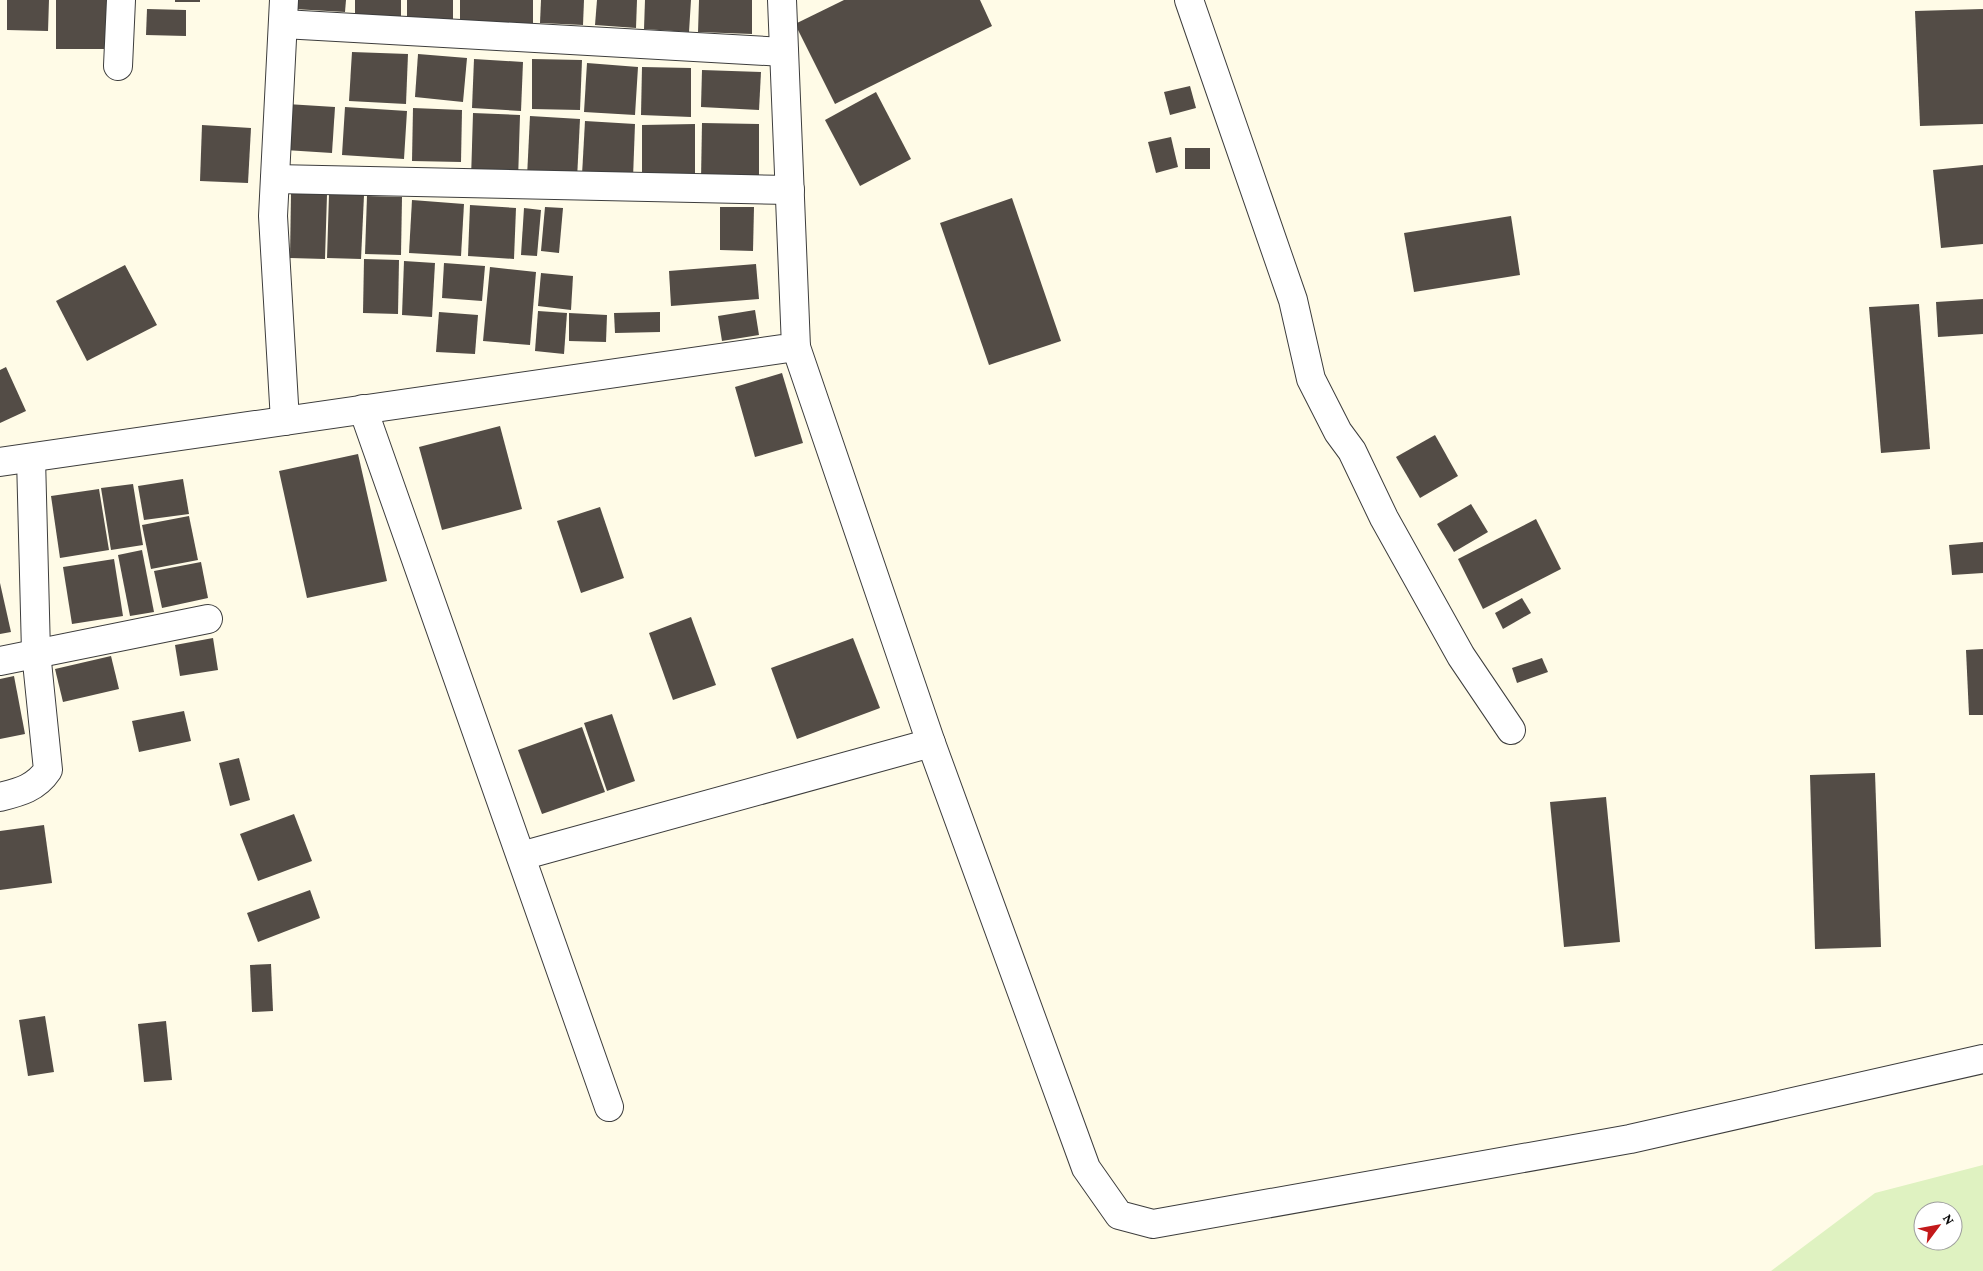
<svg xmlns="http://www.w3.org/2000/svg" width="1983" height="1271" font-family="'Crimson Pro',serif">
<rect width="100%" height="100%" fill="#fffbe7"/>
<path fill="#dff2c1" fill-rule="evenodd" d="M1983,1165V1271H1771L1875,1193ZM1923,1211H1953V1241H1923Z"/>
<g fill="#534c46">
<path d="M7,0H49L48,31L7,30Z"/>
<path d="M56,0H116L115,49H56Z"/>
<rect x="175" y="0" width="25" height="2"/>
<path d="M295,0H346L345,12L294,9Z"/>
<rect x="355" y="0" width="46" height="19"/>
<path d="M407,0H453V20L407,19Z"/>
<path d="M460,0H533V24L460,22Z"/>
<path d="M541,0H584L583,25L540,23Z"/>
<path d="M597,0H637L636,28L595,25Z"/>
<path d="M645,0H691L689,32L644,29Z"/>
<path d="M699,0H752V34L698,32Z"/>
<path d="M844,0H980L992,26L835,104L795,24Z"/>
<path d="M147,9L186,10V36L146,35Z"/>
<path d="M1983,9V124L1920,126L1915,11Z"/>
<path d="M352,52L408,54L406,104L349,101Z"/>
<path d="M418,54L467,58L463,102L415,97Z"/>
<path d="M474,59L523,62L521,111L472,108Z"/>
<path d="M532,59L582,60L580,110L532,109Z"/>
<path d="M587,63L638,67L635,115L584,112Z"/>
<path d="M642,67L691,68V117L641,115Z"/>
<path d="M702,70L761,72L759,110L701,107Z"/>
<path d="M1190,86L1196,108L1170,115L1164,92Z"/>
<path d="M876,92L911,159L860,186L825,120Z"/>
<path d="M287,104L335,107L332,153L285,150Z"/>
<path d="M345,107L407,111L404,159L342,155Z"/>
<path d="M413,108L462,110L461,162L412,161Z"/>
<path d="M473,113L520,115L518,181L471,179Z"/>
<path d="M530,116L580,119L577,179L527,177Z"/>
<path d="M585,121L635,124L633,178L582,175Z"/>
<path d="M702,123L759,124V180H701Z"/>
<path d="M695,124V174H642V125Z"/>
<path d="M202,125L251,128L248,183L200,181Z"/>
<path d="M1171,137L1178,167L1156,173L1148,142Z"/>
<rect x="1185" y="148" width="25" height="21"/>
<path d="M1983,165V244L1941,248L1933,170Z"/>
<path d="M291,193L327,194L325,259L290,258Z"/>
<path d="M329,194L364,195L361,259L327,258Z"/>
<path d="M367,196L402,197L401,255L365,254Z"/>
<path d="M1012,198L1061,341L989,365L940,223Z"/>
<path d="M412,200L464,204L461,256L409,253Z"/>
<path d="M470,205L516,208L514,259L468,256Z"/>
<path d="M545,207L563,208L559,253L541,251Z"/>
<path d="M720,207H754L753,251L720,250Z"/>
<path d="M524,208L541,210L537,256L521,255Z"/>
<path d="M1511,216L1520,275L1414,292L1404,233Z"/>
<path d="M364,259L399,260L398,314L363,313Z"/>
<path d="M404,261L435,263L432,317L402,315Z"/>
<path d="M444,263L485,266L482,301L442,298Z"/>
<path d="M756,264L759,299L671,306L669,271Z"/>
<path d="M125,265L157,325L87,361L56,301Z"/>
<path d="M490,267L536,272L530,345L483,341Z"/>
<path d="M541,273L573,276L571,310L538,306Z"/>
<path d="M1983,299V334L1938,337L1936,302Z"/>
<path d="M1919,304L1930,449L1881,453L1869,307Z"/>
<path d="M755,310L759,335L722,341L718,316Z"/>
<path d="M538,311L567,313L564,354L535,351Z"/>
<path d="M439,312L478,315L475,354L436,352Z"/>
<path d="M660,312V332L615,333L614,313Z"/>
<path d="M569,313L607,315L606,342L569,341Z"/>
<path d="M6,367L26,411L0,423V370Z"/>
<path d="M782,373L803,443L755,457L735,387Z"/>
<path d="M500,426L522,509L442,530L419,447Z"/>
<path d="M1435,435L1458,476L1420,498L1396,457Z"/>
<path d="M358,454L387,581L307,598L279,471Z"/>
<path d="M183,479L189,514L144,520L138,486Z"/>
<path d="M133,484L143,545L111,550L101,488Z"/>
<path d="M99,489L109,550L60,558L51,496Z"/>
<path d="M1471,504L1488,532L1454,552L1437,524Z"/>
<path d="M600,507L624,578L581,593L557,521Z"/>
<path d="M189,516L198,560L151,569L142,525Z"/>
<path d="M1536,519L1561,569L1483,609L1458,559Z"/>
<path d="M1983,542V573L1952,575L1949,545Z"/>
<path d="M142,550L154,612L130,616L118,555Z"/>
<path d="M114,559L123,616L72,624L63,567Z"/>
<path d="M201,562L208,598L162,608L154,571Z"/>
<path d="M0,583L11,632L0,634Z"/>
<path d="M1522,598L1531,613L1503,629L1495,613Z"/>
<path d="M691,617L716,685L673,700L649,633Z"/>
<path d="M213,638L218,670L180,676L175,645Z"/>
<path d="M853,638L880,708L797,739L771,668Z"/>
<path d="M1983,649V715H1969L1966,650Z"/>
<path d="M111,656L119,689L63,702L55,669Z"/>
<path d="M1542,658L1548,672L1517,683L1512,668Z"/>
<path d="M14,676L25,734L0,739V679Z"/>
<path d="M184,711L191,741L139,752L132,721Z"/>
<path d="M612,714L635,781L607,791L584,723Z"/>
<path d="M582,727L605,792L542,814L518,750Z"/>
<path d="M239,758L250,800L230,806L219,763Z"/>
<path d="M1875,773L1881,947L1815,949L1810,775Z"/>
<path d="M1606,797L1620,942L1564,947L1550,802Z"/>
<path d="M294,814L312,861L258,881L240,834Z"/>
<path d="M44,825L52,883L0,890V831Z"/>
<path d="M310,890L320,918L258,942L247,913Z"/>
<path d="M271,964L273,1011L252,1012L250,965Z"/>
<path d="M45,1016L54,1072L28,1076L19,1020Z"/>
<path d="M166,1021L172,1080L144,1082L138,1024Z"/>
</g>
<g fill="none" stroke-linecap="round" stroke-linejoin="round">
<g stroke="#3d3d3d" stroke-width="30">
<g id="minor">
<path d="M284,0L273,216L285,421"/>
<path d="M1189,0L1293,300L1311,379L1338,432L1352,451L1384,518L1461,656L1511,730"/>
<path d="M283,24L784,52"/>
<path d="M118,66L121,0"/>
<path d="M275,179L790,190"/>
<path d="M796,347L931,743L1086,1168L1119,1215L1153,1224L1630,1139L1983,1059"/>
<path d="M363,409L609,1107"/>
<path d="M0,462L796,347L782,0"/>
<path d="M0,661L208,619"/>
<path d="M0,797C20,792 36,788 48,770L36,652L31,458"/>
<path d="M521,856L931,743"/>
</g>
</g>
<use href="#minor" stroke="#fff" stroke-width="28"/>
</g>
<g transform="translate(1938 1226) rotate(58)"><circle r="24" fill="#ffffff" stroke="#9d9d9d"/>
<path d="M0-4L9 19L0 12L-9 19Z" fill="#c3191a"/>
<text y="-8" font-size="14" font-weight="bold" text-anchor="middle" fill="#0a0a0a">N</text>
</g>
</svg>
